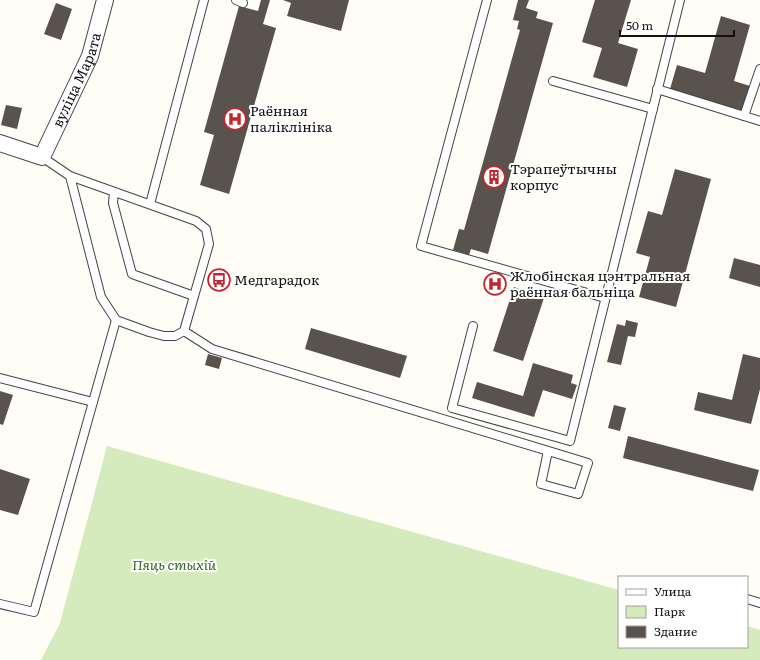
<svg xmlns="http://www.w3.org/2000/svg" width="760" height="660" font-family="Literata,serif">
<rect width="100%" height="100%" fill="#fffdf5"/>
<path fill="#d5ebbd" d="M107,446L619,590V647H747V626L760,630V660H41L60,623Z"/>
<g fill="#5a524d">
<path d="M261,0H270L263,24L276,28L229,194L200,185L214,135L204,132L239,6L258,11Z"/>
<path d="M283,0H349L341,31L287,16L291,3Z"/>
<path d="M518,0H529L526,8L538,12L536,18L553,23L488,254L471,249L469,255L453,250L459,229L464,230L520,30L517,29L519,21L513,20Z"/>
<path d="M595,0H631L618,43L638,49L627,87L593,77L602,48L582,42Z"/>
<path d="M56,3L72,9L61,40L44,34Z"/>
<path d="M721,16L750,25L734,81L750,86L743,111L670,89L677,65L705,73Z"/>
<path d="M6,105L22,108L17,129L1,125Z"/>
<path d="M675,169L711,179L676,307L639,297L650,257L636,253L648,211L662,215Z"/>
<path d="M734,258L760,265V287L729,278Z"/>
<path d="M514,287L544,298L523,361L493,351Z"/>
<path d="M626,320L638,323L635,337L628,336L621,365L607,362L617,324L625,326Z"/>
<path d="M311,328L407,356L400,378L305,349Z"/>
<path d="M208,354L222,358L219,369L205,365Z"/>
<path d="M743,354L760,358V389L751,424L694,410L698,392L732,400Z"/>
<path d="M533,363L573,375L571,383L577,385L572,399L543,390L534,417L472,398L477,382L523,396Z"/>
<path d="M0,391L13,395L3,425L0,424Z"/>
<path d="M614,405L626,408L620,431L608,428Z"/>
<path d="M628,436L759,470L753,491L623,458Z"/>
<path d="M0,469L30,479L18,515L0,510Z"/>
</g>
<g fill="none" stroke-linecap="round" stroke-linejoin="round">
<g stroke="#444" stroke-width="10">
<g id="service">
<path d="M236,0L243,3"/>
<path d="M487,0L421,246L605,298"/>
<path d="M553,81L653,109"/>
<path d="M657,89L760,121"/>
<path d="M744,116L760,69"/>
<path d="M42,157L70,176L196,221L206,229L209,244L184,331L175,336H164L149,332L116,320L101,297L70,176"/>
<path d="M114,192L113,203L132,274L194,296"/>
<path d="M150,204L204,0"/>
<path d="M473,326L452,408L570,441L680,0"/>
<path d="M184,331L212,349L588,463L578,494L541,484L548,451"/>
<path d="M0,378L93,402"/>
<path d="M747,599L760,603"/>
<path d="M0,604L34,612L116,320"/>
</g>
</g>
<g stroke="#444" stroke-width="18">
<g id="minor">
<path id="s1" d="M0,143L42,157L90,56L105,0"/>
</g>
</g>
<use href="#service" stroke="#fff" stroke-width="8"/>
<use href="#minor" stroke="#fff" stroke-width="16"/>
</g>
<defs>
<g id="hospital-ring" transform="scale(1.15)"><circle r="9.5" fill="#fff" stroke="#c4262e" stroke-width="1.5"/><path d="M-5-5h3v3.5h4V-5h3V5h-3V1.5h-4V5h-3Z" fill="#c4262e"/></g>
<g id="building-ring" transform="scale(1.15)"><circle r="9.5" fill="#fff" stroke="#c4262e" stroke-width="1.5"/><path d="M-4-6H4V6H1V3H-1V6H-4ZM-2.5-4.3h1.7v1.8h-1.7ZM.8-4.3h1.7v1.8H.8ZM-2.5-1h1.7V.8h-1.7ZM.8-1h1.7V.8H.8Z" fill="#c4262e"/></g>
<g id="bus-ring" transform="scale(1.15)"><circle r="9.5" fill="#fff" stroke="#c4262e" stroke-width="1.5"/><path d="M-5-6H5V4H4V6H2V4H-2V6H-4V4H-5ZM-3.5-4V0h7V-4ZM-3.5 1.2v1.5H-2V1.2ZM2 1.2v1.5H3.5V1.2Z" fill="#c4262e"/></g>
</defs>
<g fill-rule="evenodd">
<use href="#hospital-ring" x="235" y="119"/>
<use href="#building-ring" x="494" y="177"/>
<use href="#bus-ring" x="219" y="280"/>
<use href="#hospital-ring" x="495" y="284"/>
</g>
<g text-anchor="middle" stroke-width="4" stroke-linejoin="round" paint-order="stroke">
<g font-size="14" fill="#111" stroke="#fff">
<text dy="5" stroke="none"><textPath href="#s1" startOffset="129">вуліца Марата</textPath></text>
</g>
<g font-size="14" fill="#111" stroke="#fff" text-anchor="start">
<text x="250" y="116">Раённая<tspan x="250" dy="16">паліклініка</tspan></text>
<text x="510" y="174">Тэрапеўтычны<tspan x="510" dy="16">корпус</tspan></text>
<text x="510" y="281">Жлобінская цэнтральная<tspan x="510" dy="16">раённая бальніца</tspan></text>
<text x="234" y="285">Медгарадок</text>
</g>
<g font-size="14" font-style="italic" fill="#2f6b1f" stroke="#fff">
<text x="174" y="570">Пяць стыхій</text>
</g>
</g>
<rect x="618" y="576" width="130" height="72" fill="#ffffff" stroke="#a0a0a0"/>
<rect x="626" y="589" width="20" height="6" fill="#ffffff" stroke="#a0a0a0"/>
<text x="654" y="596" font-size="12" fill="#111111">Улица</text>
<rect x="626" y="606" width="20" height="12" fill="#d5ebbd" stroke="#a0a0a0"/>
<text x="654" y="616" font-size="12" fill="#111111">Парк</text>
<rect x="626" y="626" width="20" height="12" fill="#5a524d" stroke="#a0a0a0"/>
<text x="654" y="636" font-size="12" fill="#111111">Здание</text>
<path d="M620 30v6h114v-6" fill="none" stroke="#111111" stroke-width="2"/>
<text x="626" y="30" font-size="12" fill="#111111" stroke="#ffffff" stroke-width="3" paint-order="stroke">50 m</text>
</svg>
